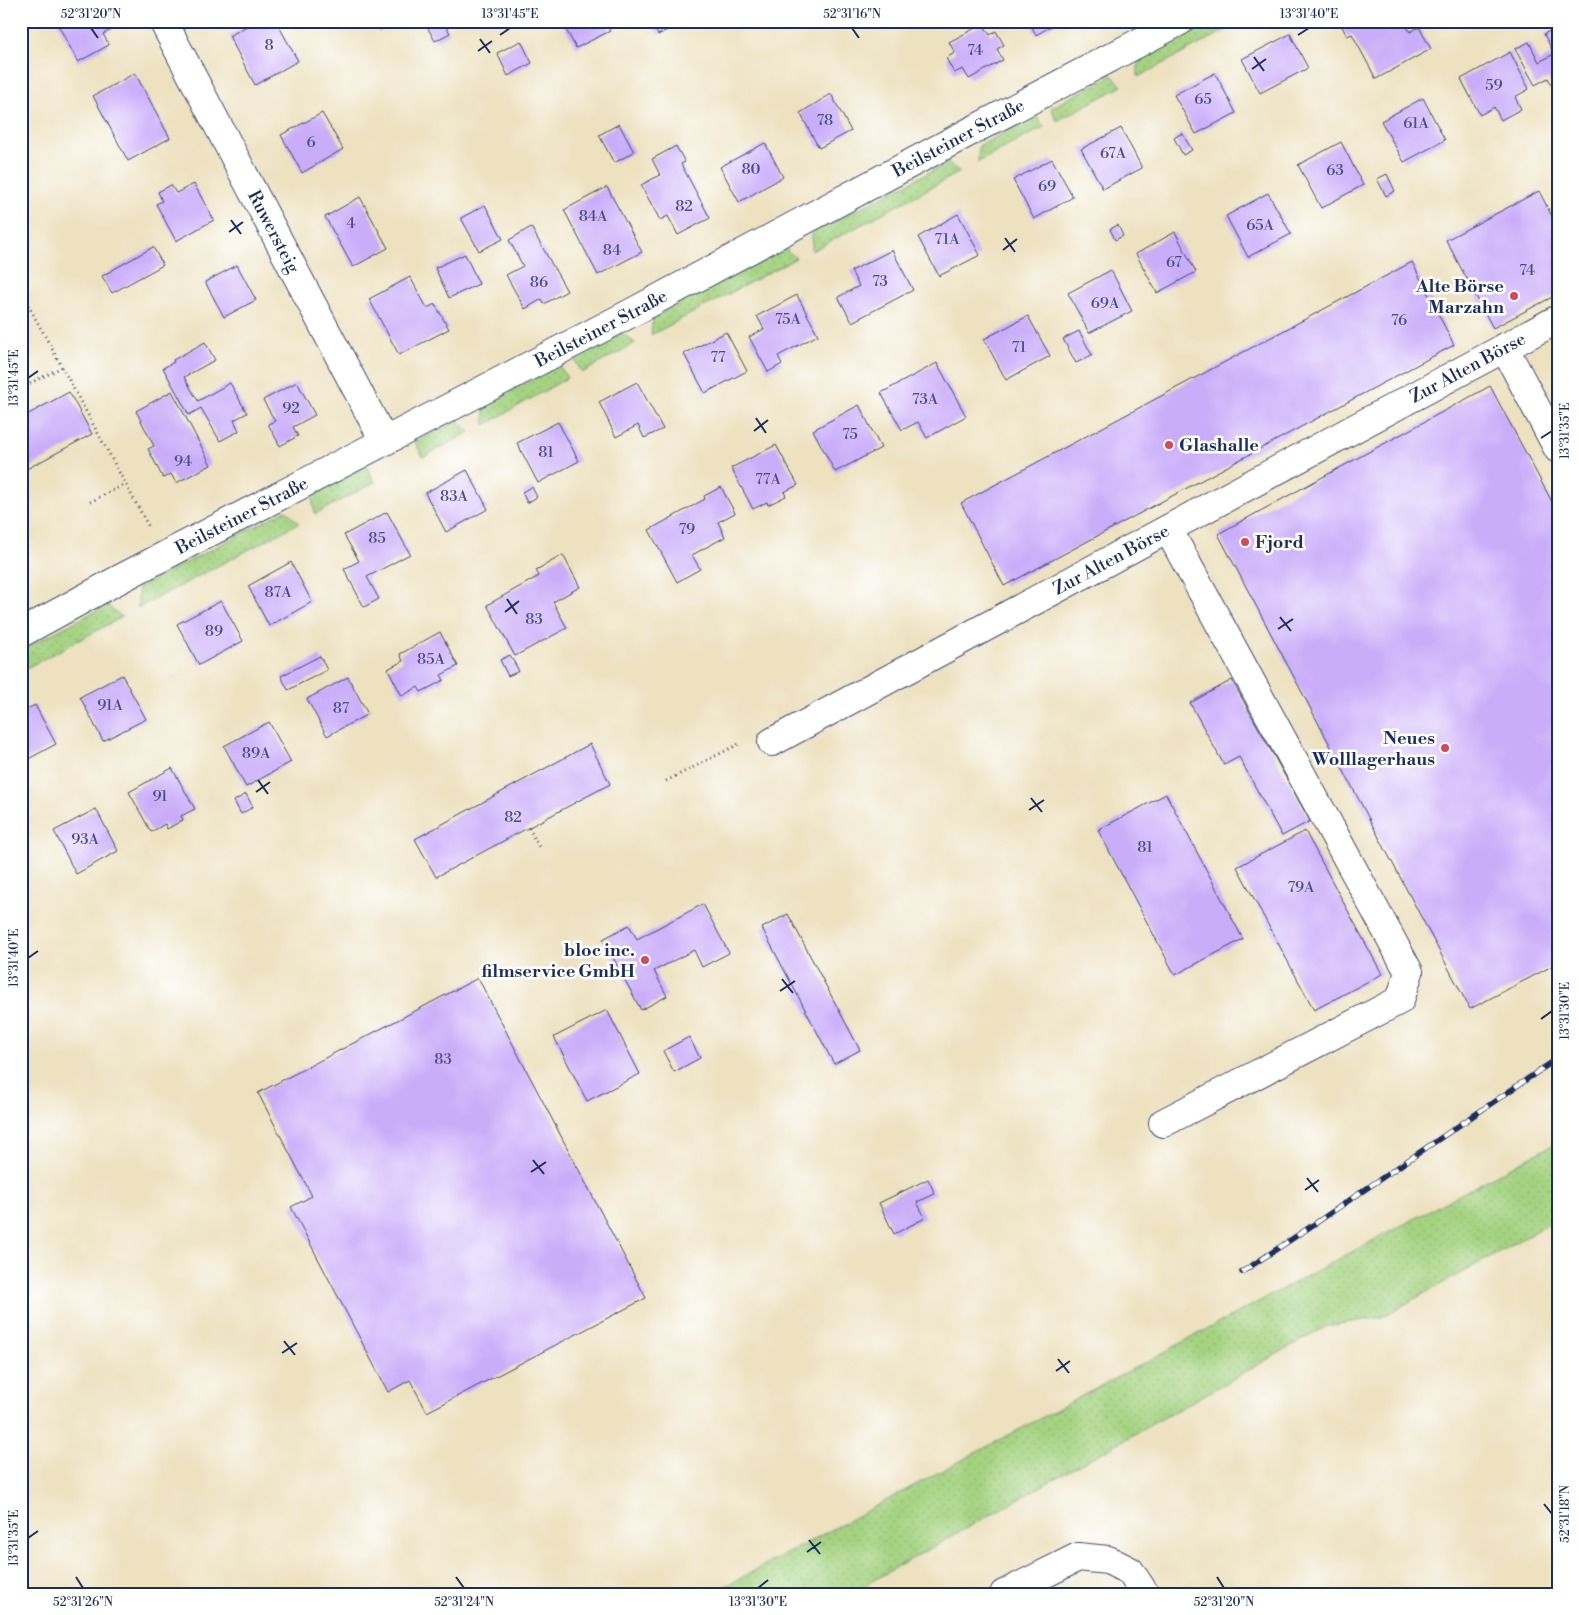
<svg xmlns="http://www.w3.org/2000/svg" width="1579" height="1615" font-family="'Libre Bodoni',serif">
<defs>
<pattern id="grass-dots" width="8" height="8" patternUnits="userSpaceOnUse" patternTransform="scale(1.25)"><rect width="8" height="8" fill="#a5d381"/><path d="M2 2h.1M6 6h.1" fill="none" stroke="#8db572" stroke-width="1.8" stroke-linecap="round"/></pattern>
</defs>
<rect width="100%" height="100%" fill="#fff"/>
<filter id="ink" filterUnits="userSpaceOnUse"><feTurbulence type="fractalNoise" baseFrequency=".02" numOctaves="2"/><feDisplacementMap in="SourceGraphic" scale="10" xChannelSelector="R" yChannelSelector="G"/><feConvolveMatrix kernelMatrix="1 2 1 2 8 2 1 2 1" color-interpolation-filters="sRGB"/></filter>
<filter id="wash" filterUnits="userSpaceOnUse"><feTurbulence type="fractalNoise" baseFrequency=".0096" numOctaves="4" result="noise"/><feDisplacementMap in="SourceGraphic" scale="20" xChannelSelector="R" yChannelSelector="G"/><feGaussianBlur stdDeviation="1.12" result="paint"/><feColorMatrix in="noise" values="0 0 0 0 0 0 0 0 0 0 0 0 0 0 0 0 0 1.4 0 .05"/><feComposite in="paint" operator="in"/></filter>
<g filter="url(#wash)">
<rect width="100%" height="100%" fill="#ede1c0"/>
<g fill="url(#grass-dots)" stroke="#608170">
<path d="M1211,21H1243L1138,77V61Z"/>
<path d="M1112,75L1122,86L1057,121L1051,108Z"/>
<path d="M1036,115L1044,127L978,162L979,146Z"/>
<path d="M947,163L960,172L812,251V233Z"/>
<path d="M783,247L796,258L651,335L653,317Z"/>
<path d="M622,333L635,343L582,373L574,358Z"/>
<path d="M559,365L567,378L485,425L484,406Z"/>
<path d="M457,420L470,432L423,457L415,442Z"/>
<path d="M366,466L375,482L315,514L312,497Z"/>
<path d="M286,510L299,523L138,608V588Z"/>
<path d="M107,605L122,617L21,671V650Z"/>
<path d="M1558,1142V1219L1382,1317L1327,1326L849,1594H711Z"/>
</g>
<g id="blocks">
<g fill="#caadf9">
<path d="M56,21H109L113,29L103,34L109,45L78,62Z"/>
<path d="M256,21H276L298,61L255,85L229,36Z"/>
<path d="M375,21H395L380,30Z"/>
<path d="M424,21H443L450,33L435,41Z"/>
<path d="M569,21H605L610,31L576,48L563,24Z"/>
<path d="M650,21H684L658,35Z"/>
<path d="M1029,21H1060L1036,35Z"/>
<path d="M1339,21H1404L1410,32L1419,27L1431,49L1376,79L1352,34L1347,36Z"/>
<path d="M983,24L990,35L996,31L1004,45L997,49L1003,60L969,79L963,69L954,73L946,58L955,53L949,42Z"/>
<path d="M1558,27V90L1555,92L1548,78L1535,85L1515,49L1529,42L1539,62L1554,54L1544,34Z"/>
<path d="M1290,34L1308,68L1260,93L1242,59Z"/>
<path d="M521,41L532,63L508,76L497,53Z"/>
<path d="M1510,52L1529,89L1515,97L1521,109L1501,120L1494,107L1480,115L1461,79Z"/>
<path d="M135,73L170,138L128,161L93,96Z"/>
<path d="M1215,73L1236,113L1196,134L1174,95Z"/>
<path d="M831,94L851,131L819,148L800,113Z"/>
<path d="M1423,98L1445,140L1404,162L1381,121Z"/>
<path d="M322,113L343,149L302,173L281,135Z"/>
<path d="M619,124L634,152L614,163L599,135Z"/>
<path d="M1121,128L1142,168L1103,189L1081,149Z"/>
<path d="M1182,133L1192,150L1183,155L1174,138Z"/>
<path d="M1341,142L1363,185L1321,208L1298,165Z"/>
<path d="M765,143L783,177L739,202L720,167Z"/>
<path d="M676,146L685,162L681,164L710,218L678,235L668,216L660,220L641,185L660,175L652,159Z"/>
<path d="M1052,159L1073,197L1034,219L1013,180Z"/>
<path d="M1387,174L1395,191L1386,196L1377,179Z"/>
<path d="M194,184L214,220L176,241L156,204L162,201L158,192L171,185L176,193Z"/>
<path d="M607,187L642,252L598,275L564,210Z"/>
<path d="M1539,191L1558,228V294L1493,328L1446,240Z"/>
<path d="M1268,193L1291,234L1248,257L1226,216Z"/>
<path d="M360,197L388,248L353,267L325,217Z"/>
<path d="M485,205L503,239L479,251L461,218Z"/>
<path d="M958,214L980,255L939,276L918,237Z"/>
<path d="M1118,225L1123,236L1115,240L1110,229Z"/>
<path d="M531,227L567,291L544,304L542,299L525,309L506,275L523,266L509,240Z"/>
<path d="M1175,232L1196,272L1157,293L1136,254Z"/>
<path d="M153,247L163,265L112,293L102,276Z"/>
<path d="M892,250L913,290L852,322L838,297L859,286L851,271Z"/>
<path d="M465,254L479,284L449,298L435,268Z"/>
<path d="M1412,262L1454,345L1004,586L961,503Z"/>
<path d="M237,265L256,300L224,317L205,282Z"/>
<path d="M1111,270L1132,311L1089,333L1068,293Z"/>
<path d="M410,277L427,308L435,304L449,329L399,355L369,299Z"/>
<path d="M797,295L818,335L778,356L782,364L768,372L749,337L764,329L757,316Z"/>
<path d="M1028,316L1050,356L1006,380L984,339Z"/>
<path d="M1079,331L1092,355L1076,363L1063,339Z"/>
<path d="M726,332L747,371L705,393L684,354Z"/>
<path d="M205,342L215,360L184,377L198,401L230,383L247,413L234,420L239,431L220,441L201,408L189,415L163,368L174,362L173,360Z"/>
<path d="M937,363L966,416L927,438L918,422L902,430L881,393Z"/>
<path d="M297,382L315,415L293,427L298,436L280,446L268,424L275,421L263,400Z"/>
<path d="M637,382L663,429L644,438L638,425L616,437L599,402Z"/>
<path d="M1490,386L1558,513V963L1470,1009L1218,534Z"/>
<path d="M172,391L211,465L176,483L171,474L163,478L148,449L154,446L136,411Z"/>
<path d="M69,392L92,434L21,472V418Z"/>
<path d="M859,405L881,448L835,472L813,430Z"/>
<path d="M558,422L579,461L538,483L517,443Z"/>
<path d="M776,445L798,485L784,492L786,496L768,505L767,502L753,509L731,468Z"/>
<path d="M467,470L488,509L446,532L425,493Z"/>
<path d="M532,487L537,497L527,503L522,492Z"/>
<path d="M721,487L735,513L718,522L725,537L692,555L700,569L677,582L649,530L705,499L704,496Z"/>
<path d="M387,512L410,554L367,577L379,599L364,607L344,569L359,561L344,535Z"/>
<path d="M563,555L580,587L553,602L567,628L515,656L487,605L539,576L536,570Z"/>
<path d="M291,562L312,602L269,626L248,586Z"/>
<path d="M221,601L243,641L199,665L177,624Z"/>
<path d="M440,632L458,666L441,675L444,680L421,692L418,687L402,696L388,669L403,661L400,654Z"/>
<path d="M510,655L519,671L508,676L500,660Z"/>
<path d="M320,656L327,670L288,690L281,676Z"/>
<path d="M122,675L146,719L103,741L80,697Z"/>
<path d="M348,677L368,714L327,736L307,699Z"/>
<path d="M1232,680L1310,821L1282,836L1239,757L1224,765L1190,703Z"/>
<path d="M35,705L56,744L21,763V712Z"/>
<path d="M269,722L291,762L246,787L224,746Z"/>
<path d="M590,744L610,784L436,877L415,839Z"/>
<path d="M172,768L195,809L181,816L183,820L167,829L165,824L151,832L129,792Z"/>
<path d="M246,794L253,807L241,814L234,801Z"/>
<path d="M1166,794L1243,939L1175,975L1098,830Z"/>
<path d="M96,809L118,851L76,874L54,831Z"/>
<path d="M1305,831L1382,974L1314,1010L1237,867Z"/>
<path d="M703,904L729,953L702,967L694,950L654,971L667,996L641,1010L603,939L629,925L637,939Z"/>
<path d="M788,914L860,1050L834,1064L762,928Z"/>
<path d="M478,978L646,1298L427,1412L410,1380L388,1392L291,1207L312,1196L258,1093Z"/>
<path d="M607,1010L640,1074L587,1101L554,1037Z"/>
<path d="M689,1037L700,1058L674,1072L663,1051Z"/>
<path d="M928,1179L935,1194L917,1202L925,1218L894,1234L879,1203Z"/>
</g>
</g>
</g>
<g filter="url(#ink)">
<use href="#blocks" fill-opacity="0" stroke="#3a4a6d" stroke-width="1"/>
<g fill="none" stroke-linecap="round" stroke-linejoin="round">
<g stroke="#3a4a6d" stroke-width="30">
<g id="minor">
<path id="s1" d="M163,21L384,441"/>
<path d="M1504,347L1558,449"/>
<path id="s2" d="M21,633L116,581L631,313L975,129L1180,21"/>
<path id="s3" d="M772,742L1558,319"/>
<path d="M1163,1123L1400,1000L1409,972L1168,529"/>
<path d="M1004,1594L1078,1557L1108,1560L1130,1571L1145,1594"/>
</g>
</g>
<g stroke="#3a4a6d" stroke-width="3" stroke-dasharray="1 4" stroke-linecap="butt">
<path d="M21,292L150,529"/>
<path d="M21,388L62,367"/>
<path d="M90,502L125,484"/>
<path d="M666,781L741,743"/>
<path d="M529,828L540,849"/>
</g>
<use href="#minor" stroke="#fff" stroke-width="28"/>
<g stroke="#1b2f5e" stroke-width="5.5">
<path id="rail" d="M1242,1272L1310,1227L1558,1058"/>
</g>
<use href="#rail" stroke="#fff" stroke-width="4" stroke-dasharray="11" stroke-linecap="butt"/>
</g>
</g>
<path fill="none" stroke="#1b2f5e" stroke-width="2" d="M91,28L98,38M852,28L859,38M500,35L510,28M1298,35L1309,28M480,39L490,53M478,51L492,41M1254,57L1264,71M1252,69L1266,59M231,220L241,234M229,232L243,222M1005,238L1015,252M1003,250L1017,239M28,378L38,371M756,418L766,433M754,431L768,420M1541,438L1552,431M507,599L517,614M505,612L519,601M1280,617L1291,631M1278,629L1293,619M258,780L268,794M256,792L270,782M1031,798L1042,812M1029,810L1044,800M28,958L38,951M782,979L793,993M780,991L795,981M1541,1019L1552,1011M533,1160L544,1174M531,1172L546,1162M1307,1178L1318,1192M1305,1190L1319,1180M284,1341L295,1355M282,1353L297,1343M1058,1359L1069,1373M1056,1371L1070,1361M1544,1504L1552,1514M28,1538L38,1531M809,1540L820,1554M807,1552L821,1542M76,1577L83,1588M456,1577L464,1588M1217,1577L1224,1588M758,1588L768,1580"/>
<g fill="#d1495b" stroke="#fff" stroke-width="2">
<circle cx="1514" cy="296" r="5"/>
<circle cx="1169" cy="445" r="5"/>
<circle cx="1245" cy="542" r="5"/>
<circle cx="1445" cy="748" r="5"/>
<circle cx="645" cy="960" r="5"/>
</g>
<g text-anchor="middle" stroke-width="5" stroke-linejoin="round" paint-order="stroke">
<g font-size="15" fill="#474e85">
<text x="269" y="50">8</text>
<text x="975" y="55">74</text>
<text x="1494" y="90">59</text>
<text x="1203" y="104">65</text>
<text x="825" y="125">78</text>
<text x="1416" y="128">61A</text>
<text x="311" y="147">6</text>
<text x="1113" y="158">67A</text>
<text x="751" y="174">80</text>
<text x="1335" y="175">63</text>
<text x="1047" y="191">69</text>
<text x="684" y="211">82</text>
<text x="593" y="221">84A</text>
<text x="351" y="228">4</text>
<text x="1260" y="230">65A</text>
<text x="947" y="244">71A</text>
<text x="612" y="255">84</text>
<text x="1174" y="267">67</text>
<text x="1527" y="275">74</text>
<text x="880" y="286">73</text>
<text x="539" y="287">86</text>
<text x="1105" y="308">69A</text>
<text x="788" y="324">75A</text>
<text x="1399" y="325">76</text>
<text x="1019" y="352">71</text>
<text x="718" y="362">77</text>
<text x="925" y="404">73A</text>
<text x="291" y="413">92</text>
<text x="850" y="439">75</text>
<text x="546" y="457">81</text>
<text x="183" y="466">94</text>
<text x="768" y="484">77A</text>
<text x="454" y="501">83A</text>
<text x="687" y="534">79</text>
<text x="377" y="543">85</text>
<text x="278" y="597">87A</text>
<text x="534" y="624">83</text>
<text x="214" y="636">89</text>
<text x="431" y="664">85A</text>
<text x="110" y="710">91A</text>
<text x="341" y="713">87</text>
<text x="256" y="758">89A</text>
<text x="160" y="801">91</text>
<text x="513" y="822">82</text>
<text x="85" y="844">93A</text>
<text x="1145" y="852">81</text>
<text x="1301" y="892">79A</text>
<text x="443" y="1064">83</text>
</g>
<g font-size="18" fill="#1b2f5e" stroke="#fff">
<text dy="6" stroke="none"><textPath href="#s2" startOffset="1060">Beilsteiner Straße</textPath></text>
<text dy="6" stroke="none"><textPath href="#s1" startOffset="238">Ruwersteig</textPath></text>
<text dy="6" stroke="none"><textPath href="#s2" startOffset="655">Beilsteiner Straße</textPath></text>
<text dy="6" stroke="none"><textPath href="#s3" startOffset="790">Zur Alten Börse</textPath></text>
<text dy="6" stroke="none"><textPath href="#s2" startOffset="250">Beilsteiner Straße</textPath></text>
<text dy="6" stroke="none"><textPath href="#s3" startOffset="385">Zur Alten Börse</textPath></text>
</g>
<g font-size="18" font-weight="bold" fill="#1b2f5e" stroke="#fff" text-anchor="end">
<text x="1504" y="292">Alte Börse<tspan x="1504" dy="21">Marzahn</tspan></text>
<text x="1179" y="451" text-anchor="start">Glashalle</text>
<text x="1255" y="548" text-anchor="start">Fjord</text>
<text x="1435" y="744">Neues<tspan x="1435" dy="21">Wolllagerhaus</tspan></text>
<text x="635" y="956">bloc inc.<tspan x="635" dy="21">filmservice GmbH</tspan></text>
</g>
</g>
<rect width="1579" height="1615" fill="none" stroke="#fff" stroke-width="55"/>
<rect x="28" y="28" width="1524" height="1560" fill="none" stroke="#1b2f5e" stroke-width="2"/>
<g font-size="12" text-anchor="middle" fill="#1b2f5e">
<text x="91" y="18">52°31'20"N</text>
<text x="510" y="18">13°31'45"E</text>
<text x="852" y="18">52°31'16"N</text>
<text x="1309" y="18">13°31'40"E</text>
<text transform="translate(14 378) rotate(-90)" y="4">13°31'45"E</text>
<text transform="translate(1565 431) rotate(-90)" y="4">13°31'35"E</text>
<text transform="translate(14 958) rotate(-90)" y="4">13°31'40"E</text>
<text transform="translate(1565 1011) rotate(-90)" y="4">13°31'30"E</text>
<text transform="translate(1565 1514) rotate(-90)" y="4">52°31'18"N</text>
<text transform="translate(14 1538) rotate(-90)" y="4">13°31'35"E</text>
<text x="83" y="1606">52°31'26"N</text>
<text x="464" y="1606">52°31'24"N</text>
<text x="758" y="1606">13°31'30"E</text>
<text x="1224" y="1606">52°31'20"N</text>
</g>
</svg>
